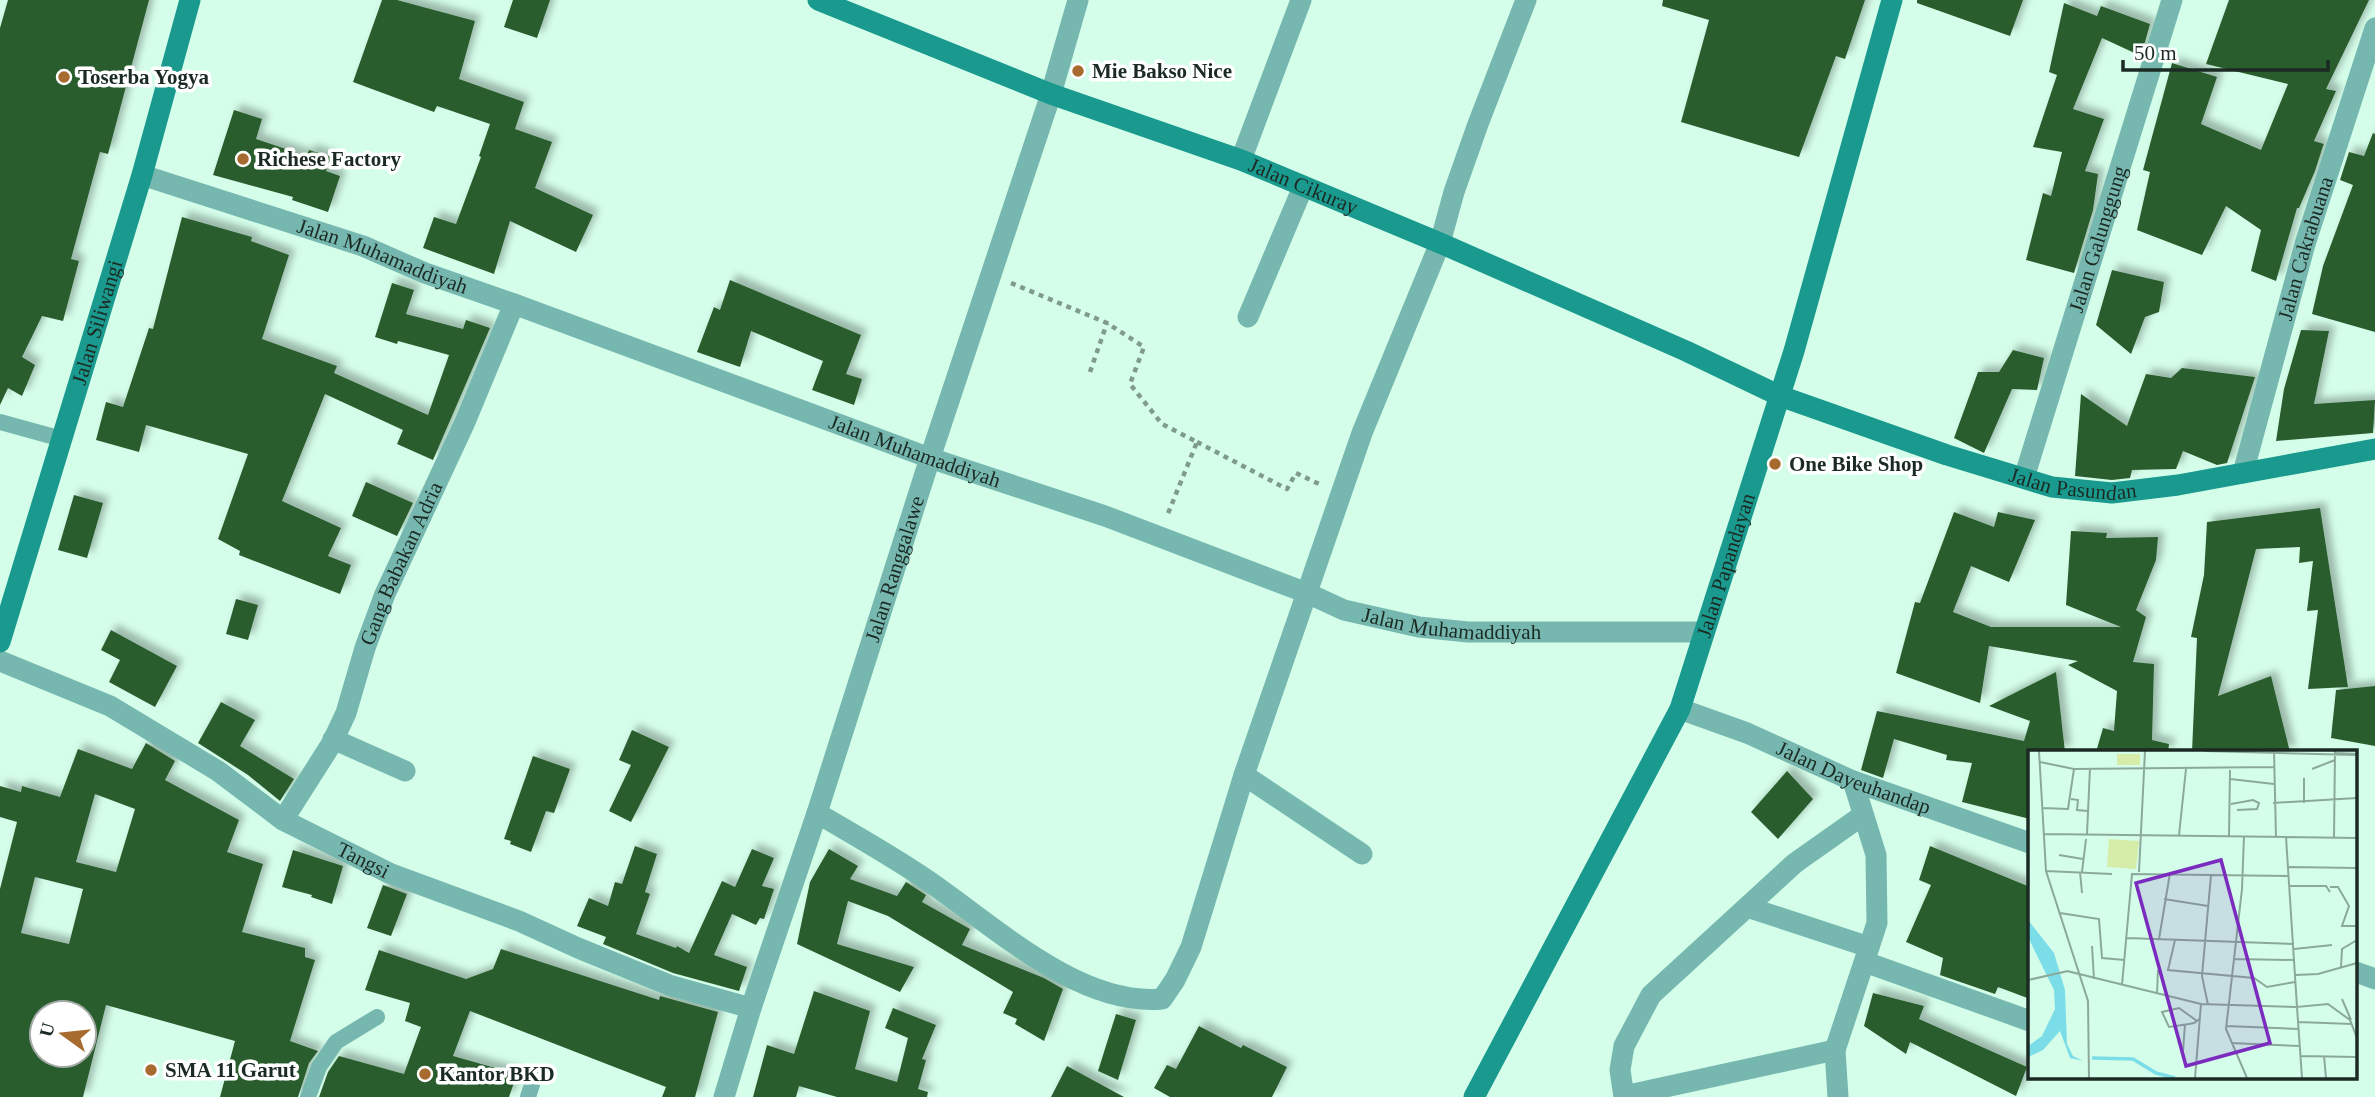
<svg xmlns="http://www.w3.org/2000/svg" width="2375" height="1097" font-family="'Times New Roman',serif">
<defs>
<filter id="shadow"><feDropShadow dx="6" dy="-6" stdDeviation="3.5" flood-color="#0004"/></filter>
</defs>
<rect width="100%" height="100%" fill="#d5feea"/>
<g fill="#2c5d2d" fill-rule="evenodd" filter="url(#shadow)">
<path d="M8,0H149L108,154L100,152L71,259L79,261L63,321L42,316L22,357L35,365L22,396L8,388L0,405V28Z"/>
<path d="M382,0H397L475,21L459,79L524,102L515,129L552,142L535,188L593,215L576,252L510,221L494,274L423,248L434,217L456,224L481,157L479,156L490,124L437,106L434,112L353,82Z"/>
<path d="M513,0H550L537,38L504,27Z"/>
<path d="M1663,0H1865L1845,59L1836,56L1799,157L1681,122L1709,20L1662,6Z"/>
<path d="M1917,0H2023L2010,36L1917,3Z"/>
<path d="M2229,0H2369L2326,89L2336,91L2314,141L2324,144L2323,146L2315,171L2299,208H2297L2276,281L2251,271L2261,230L2226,206L2202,255L2137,230L2150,172L2143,170L2172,63L2217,77L2201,124L2261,150L2288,84L2206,64Z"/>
<path d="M2064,3L2097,16L2101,6L2150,24L2141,56L2102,38L2073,109L2104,119L2085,171L2098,174L2093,210L2074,273L2026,260L2043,193L2051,196L2062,152L2033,147L2057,75L2049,72Z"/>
<path d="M234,110L262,119L256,139L307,156L309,150L331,157L326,171L340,176L328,212L292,200L293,197L213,175Z"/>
<path d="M2373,133L2375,134V332L2312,314L2323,266L2353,185L2340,180L2349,152L2364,156Z"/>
<path d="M182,217L252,237L251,241L289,255L262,339L337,366L334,373L428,415L449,355L398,341L397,344L375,337L392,283L414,290L406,314L463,329L466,320L490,328L433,460L397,444L403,430L325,394L282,501L341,528L328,556L351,565L340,594L239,555L240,551L218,539L248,454L146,425L139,452L96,440L106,402L123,407L149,328L153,329Z"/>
<path d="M2112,270L2164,282L2159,312L2145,317L2131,354L2096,325Z"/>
<path d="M730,280L861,335L846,374L862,379L854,405L812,390L823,361L751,331L740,367L697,352L714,307L720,310Z"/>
<path d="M2301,330L2329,331L2314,404L2375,400L2373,433L2276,441L2284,389Z"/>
<path d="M2013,350L2044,358L2037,390L2012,389L1984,453L1954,438L1978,372H1999Z"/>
<path d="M2182,368L2255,377L2227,463L2217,465L2183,451L2176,469L2132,470L2130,478L2112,480L2075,476L2081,394L2127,426L2146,374L2171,378Z"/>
<path d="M366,482L413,503L397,536L352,516Z"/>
<path d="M74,495L103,503L87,558L58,550Z"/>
<path d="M2320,508L2348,687L2308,689L2318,610L2307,611L2313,561L2299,563L2300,547L2256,549L2218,696L2271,676L2290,752H2192L2197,638L2191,637L2204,575L2207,522Z"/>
<path d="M1954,512L1994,527L1998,512L2035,520L2009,582L1971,566L1953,612L1991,627H2121L2066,605L2071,531L2107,533L2106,538L2158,537L2156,560L2136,610L2146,617L2133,662L2154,664L2152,740L2169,744L2168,752H2096L2103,728L2114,731L2117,691L2068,665L2078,661L1989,646L1980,703L1896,673L1915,602L1920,603Z"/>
<path d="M236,599L258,605L248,640L226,634Z"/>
<path d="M111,630L177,666L155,707L109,682L120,660L101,650Z"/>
<path d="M2056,672L2065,752H2030V819L1962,802L1972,763L1946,760L1947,755L1894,739L1883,778L1861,770L1877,711L2024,741L2030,721L1989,706Z"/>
<path d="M2375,686V746L2331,738L2336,690Z"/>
<path d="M221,702L255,720L240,746L294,779L280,801L248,775L198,743Z"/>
<path d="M632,730L669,747L631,822L609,811L631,765L619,760Z"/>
<path d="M146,743L175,761L165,780L239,820L227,852L263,864L242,932L305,948V957L315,960L290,1041L318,1051L309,1063L298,1097H220L235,1041L106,1005L83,1097H0V889L17,822L0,817V786L21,792L22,786L60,797L78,749L132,769ZM95,794L135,809L116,872L76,862ZM35,877L83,889L69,944L21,933ZM42,1013H84V1055H42Z"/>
<path d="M533,756L570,769L554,813L546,811L531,852L510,844L511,841L504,839Z"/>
<path d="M1787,771L1813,799L1778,839L1751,812Z"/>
<path d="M635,846L657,854L645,892L650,894L636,934L676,948L677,946L689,953L722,881L735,887L752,849L774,858L762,886L774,889L764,919L760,918L756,925L732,914L714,955L747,967L739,991L673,973L603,944L606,937L577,926L589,898L608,906L615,882L622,884Z"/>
<path d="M1930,846L2030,887V999L1998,987L1995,994L1940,975L1943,958L1906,942L1931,885L1919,880Z"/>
<path d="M829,849L858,866L850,879L897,896L906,882L926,895L922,902L970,929L962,945L1044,978L1063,989L1044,1041L1015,1024L1017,1019L1003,1013L1013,992L888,916L848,901L837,944L914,967L900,992L797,944L810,882Z"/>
<path d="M293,850L343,866L332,904L311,897L312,895L282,887Z"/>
<path d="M383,885L407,894L391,936L367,928Z"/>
<path d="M501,949L659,1000L660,996L718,1012L695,1097H662L666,1087L470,1011L453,1056L517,1074L509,1097H319L328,1072L339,1056L404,1074L421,1027L405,1021L410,1003L365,990L379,950L466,979L493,969Z"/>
<path d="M814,991L870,1011L855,1069L897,1082L908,1038L885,1028L893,1008L936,1025L922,1059L926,1060L918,1089L928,1092L927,1097H837L799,1086L796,1097H753L767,1045L794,1054Z"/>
<path d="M1873,993L1924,1006L1919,1019L2027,1067L2016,1096L1910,1042L1906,1054L1864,1026Z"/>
<path d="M1116,1014L1136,1020L1118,1080L1098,1071Z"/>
<path d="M1199,1026L1241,1048L1243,1045L1287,1067L1272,1097H1170L1154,1088L1167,1065L1176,1069Z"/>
<path d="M1067,1066L1124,1097H1051Z"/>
</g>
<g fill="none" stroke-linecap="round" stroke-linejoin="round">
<g stroke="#7e9b8d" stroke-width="4.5" stroke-dasharray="5 5" stroke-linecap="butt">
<path d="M1011,283L1107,323L1144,347L1130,384L1162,424L1197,442L1167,516"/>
<path d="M1090,372L1107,323"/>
<path d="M1197,442L1287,489L1296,473L1319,484"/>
</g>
<g stroke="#76b8af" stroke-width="16">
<path d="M0,422L62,439"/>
<path d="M308,1097L319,1067L336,1042L377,1017"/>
<path d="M528,1097L534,1078"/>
</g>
<g stroke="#76b8af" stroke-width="21">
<path d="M1241,160L1301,0"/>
<path id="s1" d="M142,175L363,246L425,273L514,304L930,458L1105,516L1307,593L1344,610L1419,627L1468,632H1704"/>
<path d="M1248,317L1303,187"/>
<path id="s2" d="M2243,473L2305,244L2375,28"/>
<path id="s3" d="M2024,478L2172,0"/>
<path id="s4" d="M0,661L110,706L218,771L283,820L389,873L519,921L578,948L669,985L751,1008"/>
<path id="s5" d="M1680,709L1747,733L1853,781L2030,843"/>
<path d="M333,739L405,771"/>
<path d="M1244,775L1362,854"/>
<path d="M817,813C854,835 892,856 927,880C993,925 1079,1007 1162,999L1175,980L1191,947L1244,775L1362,433L1440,243L1454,192L1478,124L1526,0"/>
<path id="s6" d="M283,820L332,743L346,713L365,648L385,594L465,422L514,304"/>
<path d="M1747,907L1869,947"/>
<path d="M1865,962L2030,1021"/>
<path d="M2356,972L2375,979"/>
<path d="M1624,1096L1835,1050"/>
<path id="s7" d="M724,1097L751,1008L817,813L930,458L1051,94L1078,0"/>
<path d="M1624,1097L1620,1070L1624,1046L1651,995L1795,863L1863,815"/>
<path d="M1838,1097L1835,1050L1877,923L1876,855L1853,781"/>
</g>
<g stroke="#1a9a8e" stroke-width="21">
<path id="s8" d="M818,0L1051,94L1241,160L1440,243L1686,351L1780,396L1947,455L2052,487L2112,493L2178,485L2375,449"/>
<path id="s9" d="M0,642L142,175L190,0"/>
<path id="s10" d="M1474,1097L1680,709L1794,351L1892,0"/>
</g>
</g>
<g fill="#a86b2f" stroke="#fff" stroke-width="2.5">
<circle cx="1078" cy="71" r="7"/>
<circle cx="64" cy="77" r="7"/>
<circle cx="243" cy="159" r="7"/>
<circle cx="1775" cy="464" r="7"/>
<circle cx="151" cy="1070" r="7"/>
<circle cx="425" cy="1074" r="7"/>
</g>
<g text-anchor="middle" stroke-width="7" stroke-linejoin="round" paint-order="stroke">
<g font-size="21" font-weight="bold" fill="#1b2a23" stroke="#fff" text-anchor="start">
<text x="1092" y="78">Mie Bakso Nice</text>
<text x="78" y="84">Toserba Yogya</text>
<text x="257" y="166">Richese Factory</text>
<text x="1789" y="471">One Bike Shop</text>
<text x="165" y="1077">SMA 11 Garut</text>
<text x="439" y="1081">Kantor BKD</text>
</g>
<g font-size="21" fill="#1b2a23" stroke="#fff">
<text dy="7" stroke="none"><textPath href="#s8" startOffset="520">Jalan Cikuray</textPath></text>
<text dy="7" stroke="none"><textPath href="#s3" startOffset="250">Jalan Galunggung</textPath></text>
<text dy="7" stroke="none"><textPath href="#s2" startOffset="233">Jalan Cakrabuana</textPath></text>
<text dy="7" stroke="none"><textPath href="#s1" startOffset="254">Jalan Muhamaddiyah</textPath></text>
<text dy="7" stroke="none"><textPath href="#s9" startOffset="334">Jalan Siliwangi</textPath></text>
<text dy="7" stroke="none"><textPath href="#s1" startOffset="821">Jalan Muhamaddiyah</textPath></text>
<text dy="7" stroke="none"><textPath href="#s8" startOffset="1348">Jalan Pasundan</textPath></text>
<text dy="7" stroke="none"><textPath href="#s6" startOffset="284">Gang Babakan Adria</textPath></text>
<text dy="7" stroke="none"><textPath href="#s10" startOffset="590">Jalan Papandayan</textPath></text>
<text dy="7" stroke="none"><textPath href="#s7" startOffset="555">Jalan Ranggalawe</textPath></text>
<text dy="7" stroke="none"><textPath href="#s1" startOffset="1388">Jalan Muhamaddiyah</textPath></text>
<text dy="7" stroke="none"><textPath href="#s5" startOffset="187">Jalan Dayeuhandap</textPath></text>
<text dy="7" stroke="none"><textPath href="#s4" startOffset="416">Tangsi</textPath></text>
</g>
</g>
<g transform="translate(2028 750)">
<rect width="329" height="329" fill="#d5feea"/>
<path d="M89,4H112V15H89ZM81,89L111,91L108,119L79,117Z" fill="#d6eda9"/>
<path d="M0,170L26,203L37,240L39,294L45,306L55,311L42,308L32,281L15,300L0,307V296L14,286L27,259L26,240L0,187Z" fill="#7bdde8"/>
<path fill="none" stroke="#7bdde8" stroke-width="3.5" d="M64,308L105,309L128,323L147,328"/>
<path fill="none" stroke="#8ba99a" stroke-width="2" d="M11,1L18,121L60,251L61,328M177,1L329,5M246,1L248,87M307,3L329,4M12,12L46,19L246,17M284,19L307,10M276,28V53M202,29L246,34M43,49L50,50L49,60L60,61M245,53L329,48M203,54L225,50L231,53L229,59L209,60M15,58L40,59L46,19M16,84L329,88M59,84L62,18M151,85L158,19M201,86L202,20M216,86L214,139L198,279L219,328M258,87L269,257L300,254L322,270L329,288M306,88L307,1M31,105L55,109M261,117L329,118M18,121L84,124M52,122L54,143M54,122L58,89M111,122L117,1M262,136H298L302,142M302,137H310L321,156L314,176H329M136,149L180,156M32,163L71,169L74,208L97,210M99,188L266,194M131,189L142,123M147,190L140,220L226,228L239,237L267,232M64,196L66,229M266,199L304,195M206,209L266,210M313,217L314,199L329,190M39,221L173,254L269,257L274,328M267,225L290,224L329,213M0,230L40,221M94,235L104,124L261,126M129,244L130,220M314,249L323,270M180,255L174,226L183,125M169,271L151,258L134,262L141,277L161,274L166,273L169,271L171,269M270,272L324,274M198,276L271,279M203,293L272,296M155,301L157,274M272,306L329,307M296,306L298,328M167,328L173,254"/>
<path fill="#7b2cbf" fill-opacity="0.15" stroke="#7b2cbf" stroke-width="3.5" d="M193,110L242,293L158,316L108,133Z"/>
<rect width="329" height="329" fill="none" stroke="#1b2a23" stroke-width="3.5"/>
</g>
<g transform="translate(63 1034) rotate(285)"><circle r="33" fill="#ffffff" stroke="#a4aaa7" stroke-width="2"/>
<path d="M0-5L12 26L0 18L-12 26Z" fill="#a86b2f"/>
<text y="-10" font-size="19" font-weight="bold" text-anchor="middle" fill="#1b2a23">U</text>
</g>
<path d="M2123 60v10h205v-10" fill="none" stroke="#1b2a23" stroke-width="3.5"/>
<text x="2134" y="60" font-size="21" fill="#1b2a23" stroke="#ffffff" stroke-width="5" paint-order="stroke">50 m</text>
</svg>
